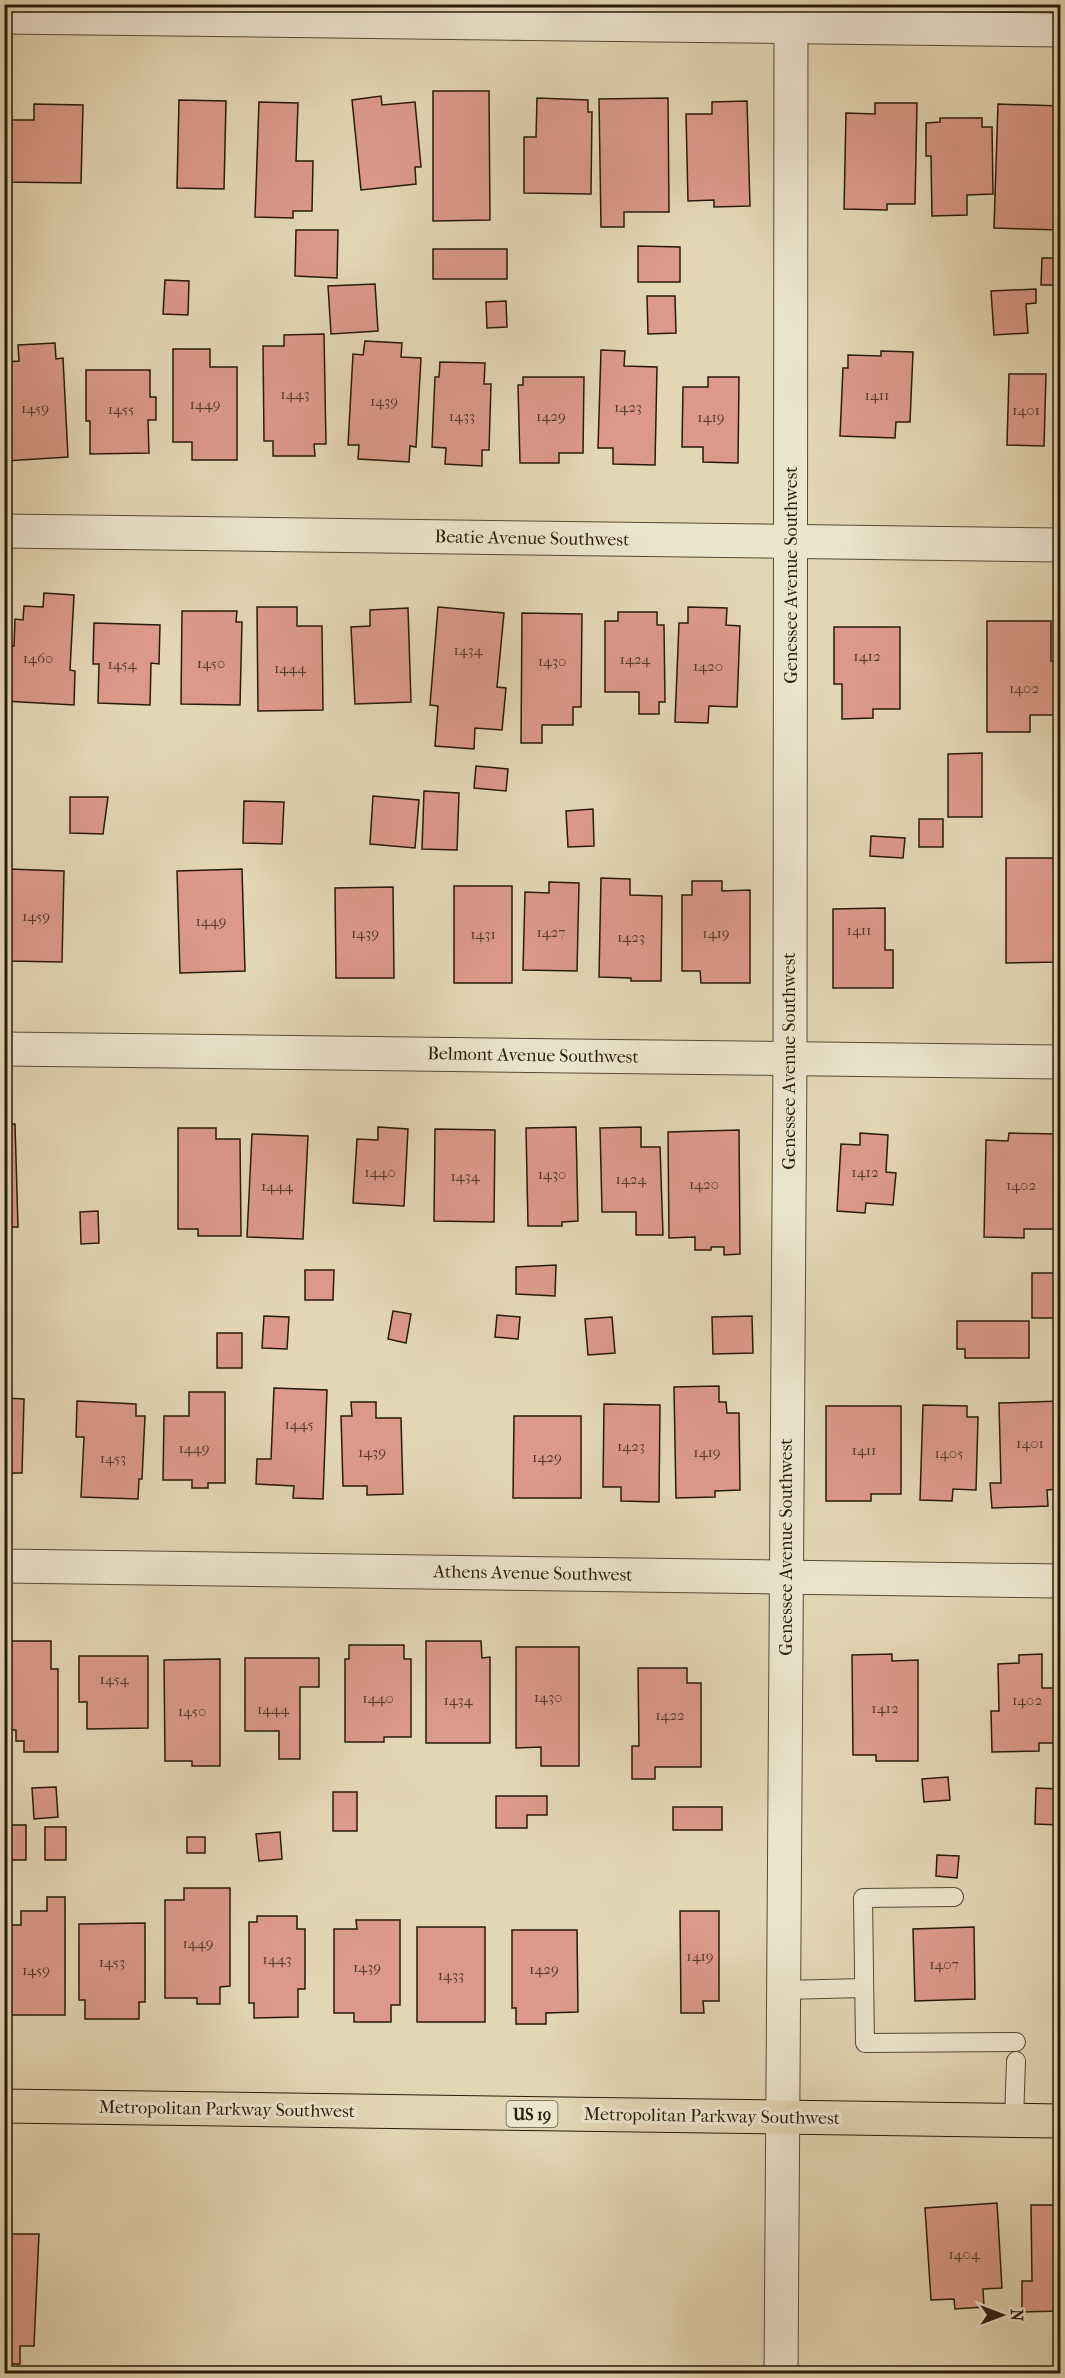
<svg xmlns="http://www.w3.org/2000/svg" width="1065" height="2378" font-family="'IM FELL French Canon',serif">
<rect width="100%" height="100%" fill="#e3d6b3"/>
<filter id="stains"><feTurbulence type="fractalNoise" baseFrequency=".00333" numOctaves="4"/><feColorMatrix values="0 0 0 0 .2 0 0 0 0 .09 0 0 0 0 .02 0 0 0 .5 -.17"/></filter>
<radialGradient id="worn" r=".72"><stop offset=".6" stop-color="#630" stop-opacity="0"/><stop offset="1" stop-color="#630" stop-opacity=".3"/></radialGradient>
<g fill="#dc9989" stroke="#291b0a" stroke-width="1.5">
<path d="M433,91H489L490,220L433,221Z"/>
<path d="M381,96L382,105L415,102L421,167H415L416,184L361,190L352,100Z"/>
<path d="M537,98L588,100V112H592L591,194L524,193V137H536Z"/>
<path d="M668,98L669,212H624V227H601L599,99Z"/>
<path d="M179,100L226,101L224,189L177,188Z"/>
<path d="M747,101L750,206L714,207V200L688,201L686,114H712V102Z"/>
<path d="M259,102L298,103L296,161H313L312,211H293V218L255,217Z"/>
<path d="M875,103H917L915,204H887V210L844,209L846,113L875,114Z"/>
<path d="M34,104L83,105L81,183L4,182V120H34Z"/>
<path d="M998,104L1060,106V230L994,228Z"/>
<path d="M940,118H982V127H992L993,194L967,195V215L932,216L931,156H926V123L940,122Z"/>
<path d="M296,230H338L337,278L295,276Z"/>
<path d="M638,246L680,247V282H638Z"/>
<rect x="433" y="249" width="74" height="30"/>
<path d="M1042,258H1060V285H1041Z"/>
<path d="M165,280L189,281L188,315L163,314Z"/>
<path d="M375,284L378,331L331,334L328,286Z"/>
<path d="M1036,289V303L1026,304L1028,333L994,335L991,291Z"/>
<path d="M647,296H675L676,333L648,334Z"/>
<path d="M506,301L507,327L487,328L486,302Z"/>
<path d="M324,334L326,444H314L315,456H273V441H264L263,346H284V335Z"/>
<path d="M365,341L402,343L401,357L421,358L416,447L410,446L409,462L358,459L359,445H348L353,354L363,355Z"/>
<path d="M55,343L56,359L63,358L68,457L5,461L4,362L19,361L18,345Z"/>
<path d="M173,349H210V367H237V460H192V442H173Z"/>
<path d="M601,350L625,351L624,366L657,367L655,465L613,464V448H598Z"/>
<path d="M881,351L913,352L910,422H896L895,438L840,436L843,368H848V355L881,356Z"/>
<path d="M440,362L485,363L484,384H491L489,450H482V466L445,464L446,448L432,447L435,377H439Z"/>
<path d="M86,370H150V397H156V420H148L149,453L90,454V421H86Z"/>
<path d="M1009,374H1046L1044,446L1007,445Z"/>
<path d="M523,377H584L583,453H559V463H520L518,385H523Z"/>
<path d="M708,377H739L738,463L703,462V447H682L683,387H708Z"/>
<path d="M44,593L74,595L70,670L75,671L74,705L4,701L6,646H14L15,619L23,620L24,606L43,607Z"/>
<path d="M257,607H297V626H322L323,710L258,711Z"/>
<path d="M438,607L504,613L497,687L506,688L502,730L475,728L474,749L435,746L438,706L430,705Z"/>
<path d="M688,607L727,608L726,625L740,626L737,707L709,706L708,723L675,722L679,623H688Z"/>
<path d="M408,608L411,702L355,704L351,627L370,626V610Z"/>
<path d="M182,611H237L236,622H242L240,705L181,704Z"/>
<path d="M618,612H657V625H664L665,702H659V714H639V692H605V621H618Z"/>
<path d="M522,613L582,614L581,707H573V725H542V743H521Z"/>
<path d="M987,621H1051V661H1060V715H1030V732H987Z"/>
<path d="M94,623L160,625L159,664L151,663L150,705L98,703L99,664H93Z"/>
<path d="M834,627H900V709H873V718L842,719V684H834Z"/>
<path d="M982,753V817H948V754Z"/>
<path d="M476,766L508,769L506,791L474,788Z"/>
<path d="M424,791L459,793L457,850L422,849Z"/>
<path d="M373,796L419,800L415,848L370,844Z"/>
<path d="M70,797H108L103,834L70,833Z"/>
<path d="M244,801L284,802L282,844L243,843Z"/>
<path d="M593,809L594,846L568,847L566,811Z"/>
<rect x="919" y="819" width="24" height="28"/>
<path d="M871,836L905,838L903,858L870,856Z"/>
<path d="M1006,858H1059V962L1006,963Z"/>
<path d="M9,869L64,871L62,962L7,961Z"/>
<path d="M242,869L245,971L180,973L177,871Z"/>
<path d="M601,878L630,879V895L662,896L661,981H631V978L599,977Z"/>
<path d="M692,881H722V891L750,890V983H701L700,971H682V895H692Z"/>
<path d="M549,882L579,883L577,971L523,970L525,892L549,893Z"/>
<rect x="454" y="886" width="58" height="97"/>
<path d="M393,887L394,978H336L335,888Z"/>
<path d="M885,908V950H893V988H833V909Z"/>
<path d="M4,1124H15L18,1227H4Z"/>
<path d="M378,1127L408,1129L404,1206L353,1203L357,1139L378,1140Z"/>
<path d="M576,1127L578,1221L562,1222V1226H528L526,1128Z"/>
<path d="M641,1127V1147H660L663,1235H636V1212H602L600,1128Z"/>
<path d="M178,1128H216V1139H240L241,1236H198V1229H178Z"/>
<path d="M435,1129L495,1130L494,1222L434,1221Z"/>
<path d="M739,1130L740,1254L724,1255V1247H711V1250H695V1237L669,1238L668,1132Z"/>
<path d="M860,1133L888,1135L886,1172L896,1173L893,1205L866,1203L865,1213L837,1211L841,1144L860,1145Z"/>
<path d="M1009,1133L1058,1134L1056,1229H1024V1238L984,1237L986,1140L1008,1141Z"/>
<path d="M252,1134L308,1136L303,1239L247,1237Z"/>
<path d="M98,1211L99,1243L81,1244L80,1212Z"/>
<path d="M556,1265L555,1296L516,1294V1267Z"/>
<path d="M305,1270H334L333,1300H305Z"/>
<rect x="1032" y="1273" width="28" height="45"/>
<path d="M393,1311L411,1314L406,1343L388,1339Z"/>
<path d="M497,1315L520,1317L518,1339L495,1337Z"/>
<path d="M264,1316L289,1317L287,1349L262,1348Z"/>
<path d="M752,1316L753,1353L713,1354L712,1317Z"/>
<path d="M612,1317L615,1353L588,1355L585,1319Z"/>
<path d="M957,1321H1029V1358H965V1349H957Z"/>
<rect x="217" y="1333" width="25" height="35"/>
<path d="M719,1386V1402H726L727,1413H739L740,1490L715,1491V1497L676,1498L674,1387Z"/>
<path d="M274,1388L327,1390L323,1499L293,1498L294,1486L256,1484L257,1459H271Z"/>
<path d="M189,1392H225V1483H208V1488H192V1480H163L164,1416H189Z"/>
<path d="M4,1398L24,1399L22,1473H4Z"/>
<path d="M77,1401L136,1404V1416H145L142,1479H139L138,1499L81,1497L84,1437H76Z"/>
<path d="M1060,1401V1489L1047,1490L1048,1506L992,1508L990,1483H1001L999,1403Z"/>
<path d="M351,1402H376V1418H401L403,1494L367,1495V1486H343L341,1416H352Z"/>
<path d="M604,1404L660,1405L659,1502L621,1501V1487H603Z"/>
<path d="M923,1405L967,1406V1417H978L976,1490L953,1489L952,1501L920,1500Z"/>
<path d="M826,1406H901V1494H871V1501H826Z"/>
<path d="M514,1416H581V1498H513Z"/>
<path d="M4,1641H51V1669H58V1752H24V1741H16V1730H4Z"/>
<path d="M426,1641H481L482,1658L490,1657V1743H426Z"/>
<path d="M349,1645H404V1659H411V1737H384V1742H345V1659H349Z"/>
<path d="M516,1647H579V1766H541V1747L516,1748Z"/>
<path d="M892,1654V1661L918,1660V1761H876V1755H853L852,1655Z"/>
<path d="M1042,1654V1688H1054L1056,1743H1039V1751L992,1752L991,1711H999L998,1664L1019,1663V1655Z"/>
<path d="M79,1656H148V1728L87,1729V1702H79Z"/>
<path d="M245,1658H319V1687H300V1759H279V1731H245Z"/>
<path d="M220,1659V1766H192V1761H165L164,1660Z"/>
<path d="M638,1668H687V1683H701V1767H655V1779H632V1746H639Z"/>
<path d="M948,1777L950,1800L924,1802L922,1779Z"/>
<path d="M56,1787L58,1817L34,1819L32,1788Z"/>
<path d="M1036,1788L1060,1789V1825L1035,1824Z"/>
<rect x="333" y="1792" width="24" height="39"/>
<path d="M496,1796H547V1815H527V1828H496Z"/>
<rect x="673" y="1807" width="49" height="23"/>
<rect x="4" y="1825" width="22" height="35"/>
<rect x="45" y="1827" width="21" height="33"/>
<path d="M280,1832L282,1859L259,1861L256,1834Z"/>
<rect x="187" y="1837" width="18" height="16"/>
<path d="M937,1855L959,1856L957,1878L936,1876Z"/>
<path d="M184,1888H230V1986L220,1987V2004H197V1998H165V1900H184Z"/>
<path d="M47,1897H65V2015H6V1925H21V1911H47Z"/>
<path d="M680,1911H719V2001H703L704,2013H681Z"/>
<path d="M257,1916H297V1929H305V1989H298V2017L254,2018V2003H249V1922H257Z"/>
<path d="M356,1920H400V2005H391V2022H354V2013H334V1929H357Z"/>
<path d="M145,1923V2002H139V2019H85V2000H79V1924Z"/>
<rect x="417" y="1927" width="68" height="95"/>
<path d="M974,1927L975,1999L915,2001L913,1929Z"/>
<path d="M512,1930H577L578,2012L546,2013V2024H516V2008H512Z"/>
<path d="M997,2203L1002,2288L983,2289L984,2307L955,2309L954,2299L931,2300L925,2208Z"/>
<path d="M1031,2205H1060V2311L1022,2312V2281H1032Z"/>
<path d="M4,2234H39L34,2346H20V2364H4Z"/>
</g>
<g fill="none" stroke-linecap="round" stroke-linejoin="round">
<g stroke="#584a34" stroke-width="20">
<g id="service">
<path d="M954,1897L863,1898L865,2043L1016,2042"/>
<path d="M783,1990L864,1988"/>
<path d="M1014,2120L1016,2061"/>
</g>
</g>
<g stroke="#584a34" stroke-width="35">
<g id="minor">
<path d="M4,17L1060,30"/>
<path d="M4,531L1060,545"/>
<path d="M4,1049L1060,1062"/>
<path d="M4,1566L1060,1581"/>
<path d="M781,2374L790,1059L791,4"/>
</g>
</g>
<g stroke="#291b0a" stroke-width="35">
<path id="primary" d="M4,2106L1060,2121"/>
</g>
<use href="#service" stroke="#ede4ce" stroke-width="18"/>
<use href="#minor" stroke="#ede4ce" stroke-width="33"/>
<use href="#primary" stroke="#e3d6b3" stroke-width="33"/>
</g>
<g text-anchor="middle" stroke-width="6" stroke-linejoin="round" paint-order="stroke">
<g font-size="15" fill="#563a2a">
<text x="295" y="399">1443</text>
<text x="877" y="400">1411</text>
<text x="384" y="406">1439</text>
<text x="205" y="409">1449</text>
<text x="628" y="412">1423</text>
<text x="35" y="413">1459</text>
<text x="121" y="414">1455</text>
<text x="1026" y="415">1401</text>
<text x="462" y="421">1433</text>
<text x="551" y="421">1429</text>
<text x="711" y="422">1419</text>
<text x="468" y="655">1434</text>
<text x="867" y="661">1412</text>
<text x="38" y="663">1460</text>
<text x="635" y="664">1424</text>
<text x="552" y="666">1430</text>
<text x="211" y="668">1450</text>
<text x="122" y="669">1454</text>
<text x="708" y="671">1420</text>
<text x="290" y="673">1444</text>
<text x="1024" y="693">1402</text>
<text x="36" y="921">1459</text>
<text x="211" y="926">1449</text>
<text x="859" y="935">1411</text>
<text x="551" y="937">1427</text>
<text x="365" y="938">1439</text>
<text x="716" y="938">1419</text>
<text x="483" y="939">1431</text>
<text x="631" y="942">1423</text>
<text x="380" y="1177">1440</text>
<text x="865" y="1177">1412</text>
<text x="552" y="1179">1430</text>
<text x="465" y="1181">1434</text>
<text x="631" y="1184">1424</text>
<text x="704" y="1189">1420</text>
<text x="1021" y="1190">1402</text>
<text x="277" y="1191">1444</text>
<text x="299" y="1429">1445</text>
<text x="1030" y="1448">1401</text>
<text x="631" y="1451">1423</text>
<text x="194" y="1453">1449</text>
<text x="864" y="1455">1411</text>
<text x="372" y="1457">1439</text>
<text x="707" y="1457">1419</text>
<text x="949" y="1458">1405</text>
<text x="547" y="1462">1429</text>
<text x="113" y="1463">1453</text>
<text x="114" y="1684">1454</text>
<text x="548" y="1702">1430</text>
<text x="378" y="1703">1440</text>
<text x="458" y="1705">1434</text>
<text x="1027" y="1705">1402</text>
<text x="885" y="1713">1412</text>
<text x="273" y="1714">1444</text>
<text x="192" y="1716">1450</text>
<text x="670" y="1720">1422</text>
<text x="198" y="1948">1449</text>
<text x="700" y="1961">1419</text>
<text x="277" y="1964">1443</text>
<text x="112" y="1967">1453</text>
<text x="944" y="1969">1407</text>
<text x="367" y="1972">1439</text>
<text x="544" y="1974">1429</text>
<text x="36" y="1975">1459</text>
<text x="451" y="1980">1433</text>
<text x="964" y="2259">1404</text>
</g>
<rect fill="#ede4ce" stroke="#645745" stroke-width="1.5" x="506.5" y="2101" width="51" height="26" rx="4.5"/>
<g font-size="16" font-weight="bold" fill="#291b0a">
<text x="532" y="2120">US 19</text>
</g>
<g font-size="18" fill="#291b0a" stroke="#ede4ce">
<text transform="translate(532 538) rotate(1)" y="6">Beatie Avenue Southwest</text>
<text transform="translate(791 575) rotate(-90)" y="6">Genessee Avenue Southwest</text>
<text transform="translate(533 1055) rotate(1)" y="6">Belmont Avenue Southwest</text>
<text transform="translate(789 1061) rotate(-90)" y="6">Genessee Avenue Southwest</text>
<text transform="translate(786 1547) rotate(-90)" y="6">Genessee Avenue Southwest</text>
<text transform="translate(533 1573) rotate(1)" y="6">Athens Avenue Southwest</text>
<text transform="translate(227 2109) rotate(1)" y="6">Metropolitan Parkway Southwest</text>
<text transform="translate(712 2116) rotate(1)" y="6">Metropolitan Parkway Southwest</text>
</g>
</g>
<rect width="1065" height="2378" fill="none" stroke="#e3d6b3" stroke-width="24"/>
<rect x="6" y="6" width="1053" height="2366" fill="none" stroke="#291b0a" stroke-width="3"/>
<rect x="12" y="12" width="1041" height="2354" fill="none" stroke="#291b0a" stroke-width="1.5"/>
<g transform="translate(1002 2315) rotate(90)" stroke="#ede4ce" stroke-width="4.5" paint-order="stroke">
<path d="M0-4.5L10 22L0 15L-10 22Z" fill="#291b0a"/>
<text y="-9" font-size="16" font-weight="bold" text-anchor="middle" fill="#291b0a">N</text>
</g>
<rect width="100%" height="100%" filter="url(#stains)"/>
<rect width="100%" height="100%" fill="url(#worn)"/>
</svg>
